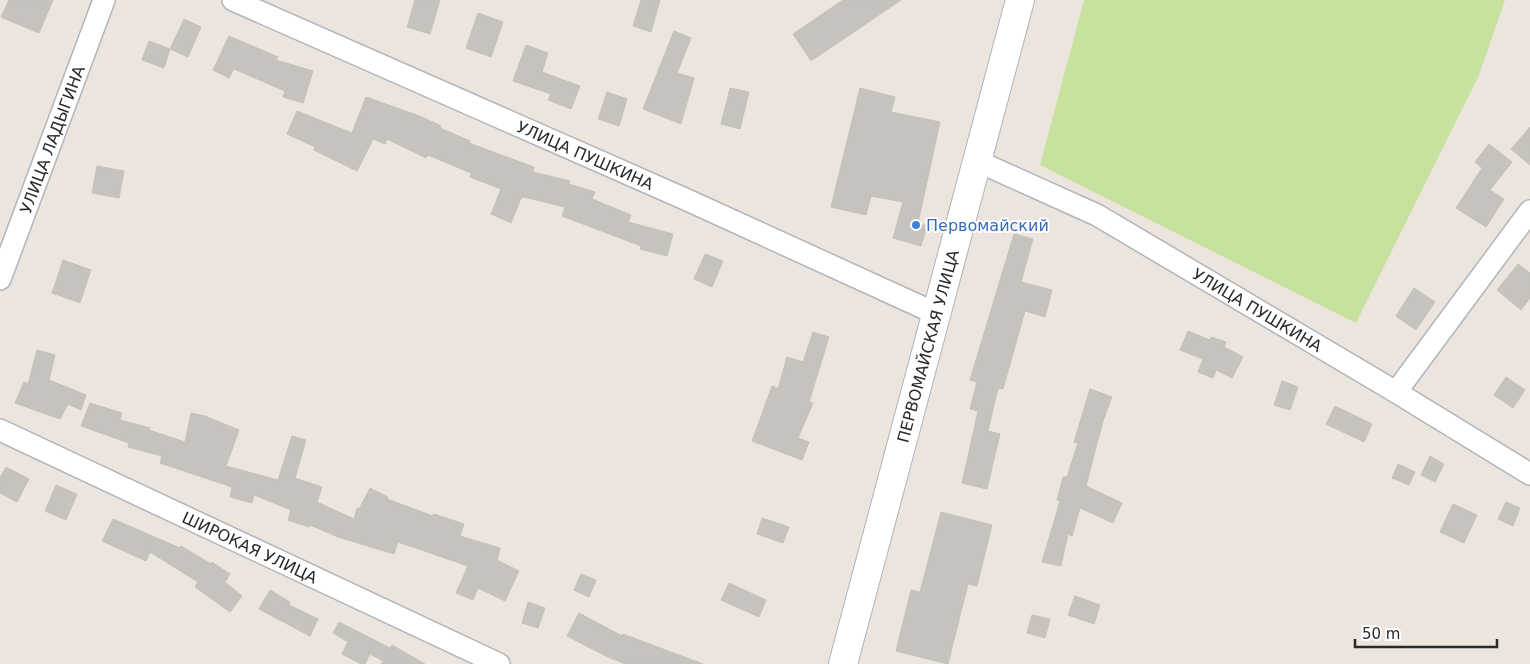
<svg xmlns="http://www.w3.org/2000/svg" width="1530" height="664" font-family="'DejaVu Sans',sans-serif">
<rect width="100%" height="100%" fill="#ebe5de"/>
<path fill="#c7e19e" d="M1084,0H1505L1479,75L1356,323L1040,165Z"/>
<g fill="#c6c2bd" stroke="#c6c0b8">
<path d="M9,0H53L39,33L1,17Z"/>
<path d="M415,0H440L430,34L407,27Z"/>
<path d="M641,0H660L651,32L633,26Z"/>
<path d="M843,0H901L811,61L793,34Z"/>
<path d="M478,13L503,22L491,57L466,48Z"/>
<path d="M184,19L201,27L188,57L170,49Z"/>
<path d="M674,31L691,38L677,73L694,78L681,124L643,109Z"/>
<path d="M229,36L278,57L276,60L313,71L303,103L283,97L285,91L234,69L229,78L213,70Z"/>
<path d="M149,41L170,49L164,68L142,60Z"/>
<path d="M526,45L548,53L542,72L580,86L571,109L548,100L551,94L513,81Z"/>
<path d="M730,88L749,92L740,129L721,124Z"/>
<path d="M860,88L895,97L891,112L940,122L918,223L927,226L921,246L893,238L903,202L871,196L866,215L831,207Z"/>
<path d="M607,92L627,99L619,126L598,119Z"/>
<path d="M366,97L422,117L441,126L440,128L470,141L469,143L534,167L533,172L570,181L569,184L595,192L592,199L631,215L628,222L673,234L667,256L640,249L641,246L562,216L565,207L524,197L521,198L511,223L491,214L501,189L470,177L471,173L428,155L426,158L387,139L385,144L373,139L357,171L314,150L315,147L287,134L297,111L352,133Z"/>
<path d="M1530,127V165L1511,149Z"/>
<path d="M1489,144L1512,162L1490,190L1504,199L1486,227L1456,208L1482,168L1475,162Z"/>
<path d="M97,166L124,171L119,198L92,193Z"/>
<path d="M1014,234L1033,239L1021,282L1052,290L1045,317L1025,311L1003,389L998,388L988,431L1000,434L987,489L962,483L978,411L970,409L977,382L970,380Z"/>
<path d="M705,254L723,261L712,287L694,279Z"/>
<path d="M63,260L91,270L80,303L52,293Z"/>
<path d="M1518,264L1530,273V298L1521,310L1497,290Z"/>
<path d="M1414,288L1435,302L1416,330L1396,316Z"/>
<path d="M1188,331L1210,340L1211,337L1226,342L1224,347L1243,357L1232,378L1216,370L1213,378L1198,372L1203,359L1180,350Z"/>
<path d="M813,332L829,337L809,402L813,403L798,438L809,442L802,460L752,441L772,386L778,389L787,357L803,362Z"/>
<path d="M37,350L55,355L49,380L86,395L81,410L68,404L60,419L15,403L24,382L28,384Z"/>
<path d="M1506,377L1525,390L1513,408L1494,395Z"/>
<path d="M1282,381L1298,387L1290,410L1274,405Z"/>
<path d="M1090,389L1112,397L1103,421L1086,486L1122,503L1113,523L1080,508L1072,536L1068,534L1061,566L1042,562L1060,501L1057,500L1063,477H1067L1078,443L1074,442Z"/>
<path d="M90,403L122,413L120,420L150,428L149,430L185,442L191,413L205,416L239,430L226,466L278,480L292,436L306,440L295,478L322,487L317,502L354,519L357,508L359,509L370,488L388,497L387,499L433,516L434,514L464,524L460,536L500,548L497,560L519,571L505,601L478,588L473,600L456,593L468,566L398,542L394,554L338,537L310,525L309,527L288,520L291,510L254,495L252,503L230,497L232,487L160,463L162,456L128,447L129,443L81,426Z"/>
<path d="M1335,406L1372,424L1364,442L1326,424Z"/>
<path d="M1430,456L1444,464L1435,482L1421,475Z"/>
<path d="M1398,464L1415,472L1409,485L1392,478Z"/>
<path d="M6,467L29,479L17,502L0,493V478Z"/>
<path d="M56,485L77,494L66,520L45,511Z"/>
<path d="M1506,502L1520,508L1513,526L1498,519Z"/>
<path d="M1453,504L1477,515L1464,543L1440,532Z"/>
<path d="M941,512L992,525L977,586L968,584L948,664L896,651L911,590L920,592Z"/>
<path d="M762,518L789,527L783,543L757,534Z"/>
<path d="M113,519L180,548L181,546L211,564L212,562L230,574L225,582L242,596L230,612L195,587L198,582L150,552L146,561L102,541Z"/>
<path d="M581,574L596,580L589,597L574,590Z"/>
<path d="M729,583L766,600L759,617L721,600Z"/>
<path d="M270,590L290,602L289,605L318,619L310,636L259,609Z"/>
<path d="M1075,596L1100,605L1094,624L1068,615Z"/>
<path d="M528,602L545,608L538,628L522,623Z"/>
<path d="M579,613L622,636L623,634L703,664H626L610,658L567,636Z"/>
<path d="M1032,615L1050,619L1045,638L1027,633Z"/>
<path d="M339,622L390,648L392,645L425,664H381L383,661L370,654L365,664H361L342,654L348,642L333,633Z"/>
</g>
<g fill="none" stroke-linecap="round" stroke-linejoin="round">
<g stroke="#b2b4bc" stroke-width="24">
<g id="street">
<path id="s1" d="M233,0L685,199L937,314"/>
<path id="s2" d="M977,161L1097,215L1396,392L1530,474"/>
<path id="s3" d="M0,279L104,0"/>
<path d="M1396,392L1530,211"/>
<path id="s4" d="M0,430L499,664"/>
</g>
</g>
<g stroke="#b2b4bc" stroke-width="30">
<g id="secondary">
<path id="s5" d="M843,664L1020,0"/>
</g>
</g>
<use href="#street" stroke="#fff" stroke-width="21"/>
<use href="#secondary" stroke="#fff" stroke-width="28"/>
</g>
<circle fill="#3f7fe0" stroke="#fff" stroke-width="2" cx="916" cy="225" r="5"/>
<g text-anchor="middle" stroke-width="4" stroke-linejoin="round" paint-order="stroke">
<g font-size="16" fill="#2a2a2a" stroke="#fff">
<text dy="6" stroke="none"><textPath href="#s3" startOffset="149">УЛИЦА ЛАДЫГИНА</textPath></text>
<text dy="6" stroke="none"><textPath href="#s1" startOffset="385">УЛИЦА ПУШКИНА</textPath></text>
<text dy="6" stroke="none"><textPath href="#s2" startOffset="318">УЛИЦА ПУШКИНА</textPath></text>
<text dy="6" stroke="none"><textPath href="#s5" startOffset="329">ПЕРВОМАЙСКАЯ УЛИЦА</textPath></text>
<text dy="6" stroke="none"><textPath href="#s4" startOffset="276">ШИРОКАЯ УЛИЦА</textPath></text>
</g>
<g font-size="16" fill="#366cbe" stroke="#fff" text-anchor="start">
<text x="926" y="231">Первомайский</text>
</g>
</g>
<path d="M1355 639v8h142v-8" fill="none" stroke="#2a2a2a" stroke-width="2.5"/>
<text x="1362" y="639" font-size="15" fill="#2a2a2a" stroke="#ffffff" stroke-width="4" paint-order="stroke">50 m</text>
</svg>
